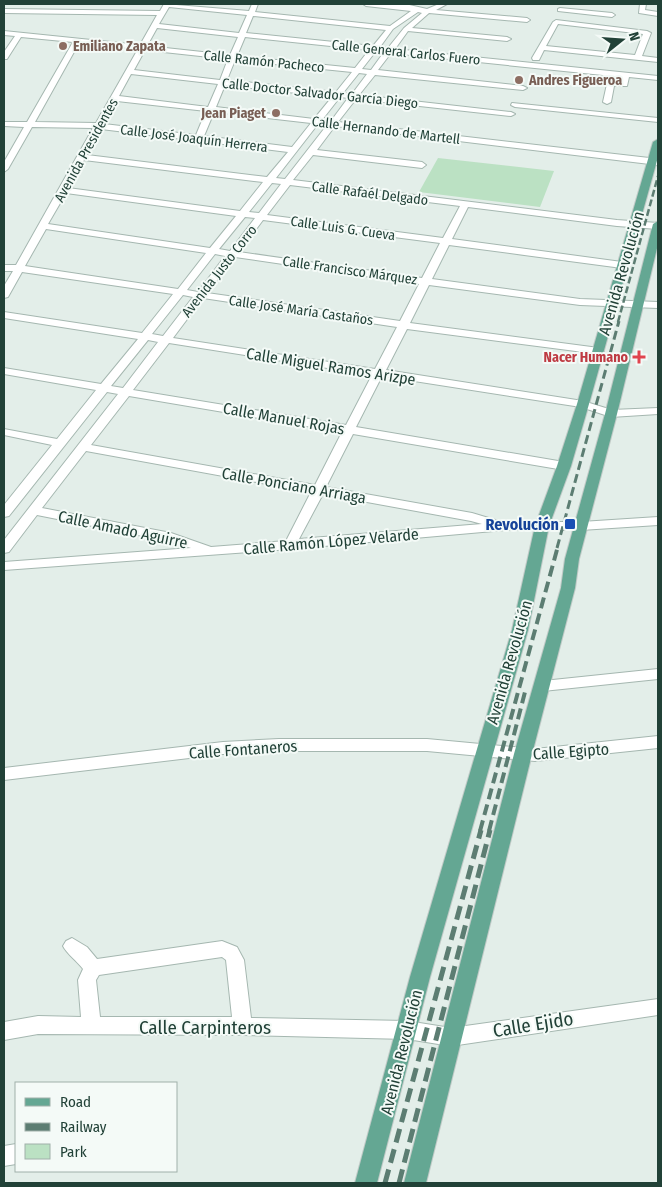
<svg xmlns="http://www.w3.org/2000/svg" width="662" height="1187" font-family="'Fira Sans Condensed',sans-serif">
<rect width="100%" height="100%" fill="#e3eee9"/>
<path fill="#bbe1c3" d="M438,158L554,171L540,207L419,192Z"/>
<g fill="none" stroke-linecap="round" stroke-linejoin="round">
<g stroke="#a5b7b0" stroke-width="2">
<g id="minor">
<path d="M164,4L249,11L252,4H258L255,12L390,26L411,11L366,6L363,4H405L427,9L439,4H447L436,10L527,18L530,20L527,22L429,13L412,28L507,37L511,39L507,41L408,31L395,49L658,76V80L629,77L627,86H614L611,102L607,104L603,102L607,84L611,82H621L622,77L391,53L378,70L523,86L527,88L523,90L375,75L359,95L511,112L515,114L511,116L356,99L338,122L658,159V165L335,126L317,150L422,162L426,165L422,168L313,155L293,180L617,220L658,223V229L617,226L468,207L452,239L622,262L627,265L622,268L449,245L432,279L580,299L658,302V308L580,305L429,285L410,323L599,348L604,351L599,354L407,329L386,370L583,401L612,410L658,408V414L611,417L581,407L382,376L356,427L564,462L570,466L564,470L353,434L326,487L472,513L502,522H581L658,517V525L581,530H505L290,549L4,570V562L191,548L168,541L37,515L9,552L4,553V540L118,394L107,392L9,516L4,517V505L52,445L4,435V429L57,439L96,390L4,374V368L101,384L138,339L4,318V312L142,333L173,294L22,272L8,297L4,298V286L13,271H4V265H16L93,128L32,127L8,169L4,172V162L24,127L4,126V122H27L73,42L21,37L7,59H4V52L15,36L4,35V31L140,45L157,15L4,13V9L160,11ZM169,7L247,15L239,33L159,24ZM418,12L422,13L404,28L388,48L380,47L393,29ZM253,16L386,30L373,46L246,33ZM157,28L238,37L230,55L147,46ZM245,37L369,50L355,68L237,56ZM79,43L138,49L96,123L35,122ZM145,50L228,59L220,80L134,70ZM376,51L384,52L371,70L362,69ZM235,60L352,72L336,92L227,80ZM359,73L367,74L352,94L343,93ZM131,74L218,84L208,107L119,96ZM225,85L332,97L314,119L216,107ZM340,97L348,98L331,121L322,120ZM117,101L206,111L196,135L104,124ZM214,112L311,123L292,147L204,136ZM318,124L327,125L285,179L276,178ZM101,129L288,152L267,177L87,155ZM84,160L263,182L240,211L68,188ZM272,183L281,184L259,213L249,212ZM290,185L460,206L443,238L267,215ZM66,193L236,216L210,248L48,224ZM245,217L255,218L230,251L219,249ZM263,220L440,243L422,278L239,252ZM46,229L206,253L178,289L25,266ZM215,254L225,256L198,292L187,290ZM235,257L419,284L400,321L207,293ZM183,295L193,297L163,336L152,334ZM203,298L397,327L375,369L173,338ZM148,340L158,342L123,388L111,386ZM169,343L372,375L346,425L133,390ZM129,396L342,432L315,485L91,445ZM86,451L311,492L286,541L211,547L171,533L42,508ZM323,494L471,521L482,524L299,539Z"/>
<path d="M640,4H646L645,10L658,12V16L639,13Z"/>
<path d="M560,8L612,13L615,15L612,17L558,11V9Z"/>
<path d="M556,20L647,31L651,33L642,56L658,58V62L544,50L539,60H533L532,58L553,22ZM558,24L643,34L635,55L546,46Z"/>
<path d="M512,103L658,118V122L515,107L511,105Z"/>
<path d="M658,669V679L543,691L538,690L536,686L538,682L543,681Z"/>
<path d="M658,736V748L535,761L427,751H279L223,754L4,780V768L223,742L279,739H427L535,749Z"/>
<path d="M72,938L87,947L97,959L222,941L237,947L244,960L251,1018L407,1021L451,1028L658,999V1015L451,1046L407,1039L242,1035L38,1034L4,1040V1022L38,1016L81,1017L78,980L83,969C77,961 67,954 63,946L66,941ZM222,957L226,960L232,1017H100L96,980L99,975Z"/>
<path d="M16,1144V1164L4,1166V1146Z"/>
</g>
</g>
<g stroke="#c1cac7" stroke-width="2">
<g id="primary">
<path d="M658,139V157L589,404L571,466L549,526L528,630L430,977L377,1183H355L410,977L512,630L535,526L557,466L577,404L653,142Z"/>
<path d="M658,221V244L617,414L579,559L575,588L532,754L426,1183H404L514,754L561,588L565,559L605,414L653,224Z"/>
</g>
</g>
<use href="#minor" fill="#fff" fill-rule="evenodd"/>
<use href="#primary" fill="#64a793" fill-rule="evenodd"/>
<path stroke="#5c7d72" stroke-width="2.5" stroke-dasharray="7 3" stroke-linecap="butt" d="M618,322L658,176"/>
<path stroke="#5c7d72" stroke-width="3" stroke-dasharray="9 4.5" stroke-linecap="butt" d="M557,548L619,321"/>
<g stroke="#5c7d72" stroke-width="4" stroke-dasharray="11 5.5" stroke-linecap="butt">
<path d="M480,831L558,546"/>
<path d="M489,831L525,692"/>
</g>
<g stroke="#5c7d72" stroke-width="5" stroke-dasharray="14 7" stroke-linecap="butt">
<path d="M385,1183L481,830"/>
<path d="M399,1183L490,830"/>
</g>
</g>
<g fill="#8d6e63" stroke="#f4faf7" stroke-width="2">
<circle cx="63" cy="46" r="5"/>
<circle cx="519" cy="80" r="5"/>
<circle cx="276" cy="113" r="5"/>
</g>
<path fill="#e0444e" stroke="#f4faf7" stroke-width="2" d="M636.5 349.5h5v5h5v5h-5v5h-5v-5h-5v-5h5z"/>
<rect fill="#1a4fb4" stroke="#f4faf7" stroke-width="2" x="564" y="518" width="12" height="12" rx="2.5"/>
<g text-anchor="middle" stroke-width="4" stroke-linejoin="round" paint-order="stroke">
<g font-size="14" font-weight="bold" fill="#785e54" stroke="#f4faf7" text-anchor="start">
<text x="73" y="51">Emiliano Zapata</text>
<text x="529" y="85">Andres Figueroa</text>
<text x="266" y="118" text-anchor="end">Jean Piaget</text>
</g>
<g font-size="14" fill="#214137" stroke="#f4faf7">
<text transform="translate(406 52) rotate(6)" y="5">Calle General Carlos Fuero</text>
<text transform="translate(264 61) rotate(6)" y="5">Calle Ramón Pacheco</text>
<text transform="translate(320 93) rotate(6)" y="5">Calle Doctor Salvador García Diego</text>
<text transform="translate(386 130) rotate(7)" y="5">Calle Hernando de Martell</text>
<text transform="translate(194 138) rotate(7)" y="5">Calle José Joaquín Herrera</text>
<text transform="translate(86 150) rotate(-61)" y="5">Avenida Presidentes</text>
<text transform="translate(370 193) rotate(7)" y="5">Calle Rafaél Delgado</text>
<text transform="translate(343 228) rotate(8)" y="5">Calle Luis G. Cueva</text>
<text transform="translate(350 270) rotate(8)" y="5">Calle Francisco Márquez</text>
<text transform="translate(219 271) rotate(-52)" y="5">Avenida Justo Corro</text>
<text transform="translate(301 310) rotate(8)" y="5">Calle José María Castaños</text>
</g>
<g font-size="14" font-weight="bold" fill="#be3a42" stroke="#f4faf7" text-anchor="end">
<text x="628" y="362">Nacer Humano</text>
</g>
<g font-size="16" fill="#214137" stroke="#f4faf7">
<text transform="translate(621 273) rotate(-74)" y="6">Avenida Revolución</text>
<text transform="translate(331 366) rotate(9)" y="6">Calle Miguel Ramos Arizpe</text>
<text transform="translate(284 418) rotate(10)" y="6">Calle Manuel Rojas</text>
<text transform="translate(294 485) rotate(10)" y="6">Calle Ponciano Arriaga</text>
<text transform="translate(123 529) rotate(12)" y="6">Calle Amado Aguirre</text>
<text transform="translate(331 541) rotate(-5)" y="6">Calle Ramón López Velarde</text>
<text transform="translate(509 662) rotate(-74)" y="6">Avenida Revolución</text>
<text transform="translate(243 749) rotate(-4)" y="6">Calle Fontaneros</text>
<text transform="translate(571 751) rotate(-4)" y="6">Calle Egipto</text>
<text transform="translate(401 1052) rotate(-76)" y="6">Avenida Revolución</text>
</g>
<g font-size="16" font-weight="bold" fill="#164399" stroke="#f4faf7" text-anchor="end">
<text x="559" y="530">Revolución</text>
</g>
<g font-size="19" fill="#214137" stroke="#f4faf7">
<text transform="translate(533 1024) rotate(-9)" y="7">Calle Ejido</text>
<text x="205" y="1034">Calle Carpinteros</text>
</g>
</g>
<rect width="662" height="1187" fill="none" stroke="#214137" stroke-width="10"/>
<rect x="15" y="1082" width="162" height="90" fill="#f4faf7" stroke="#a0b0aa"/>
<rect x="25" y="1098" width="25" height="8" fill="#64a793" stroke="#a0b0aa"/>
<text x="60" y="1107" font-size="15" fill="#214137">Road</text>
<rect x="25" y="1123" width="25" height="8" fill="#5c7d72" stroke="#a0b0aa"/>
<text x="60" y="1132" font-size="15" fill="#214137">Railway</text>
<rect x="25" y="1144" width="25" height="15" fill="#bbe1c3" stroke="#a0b0aa"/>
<text x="60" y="1157" font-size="15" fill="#214137">Park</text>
<g transform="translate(622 40) rotate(73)" stroke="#f4faf7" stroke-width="4" paint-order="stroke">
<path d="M0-4L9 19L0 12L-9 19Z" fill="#214137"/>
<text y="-8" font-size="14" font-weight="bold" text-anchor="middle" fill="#214137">N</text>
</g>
</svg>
